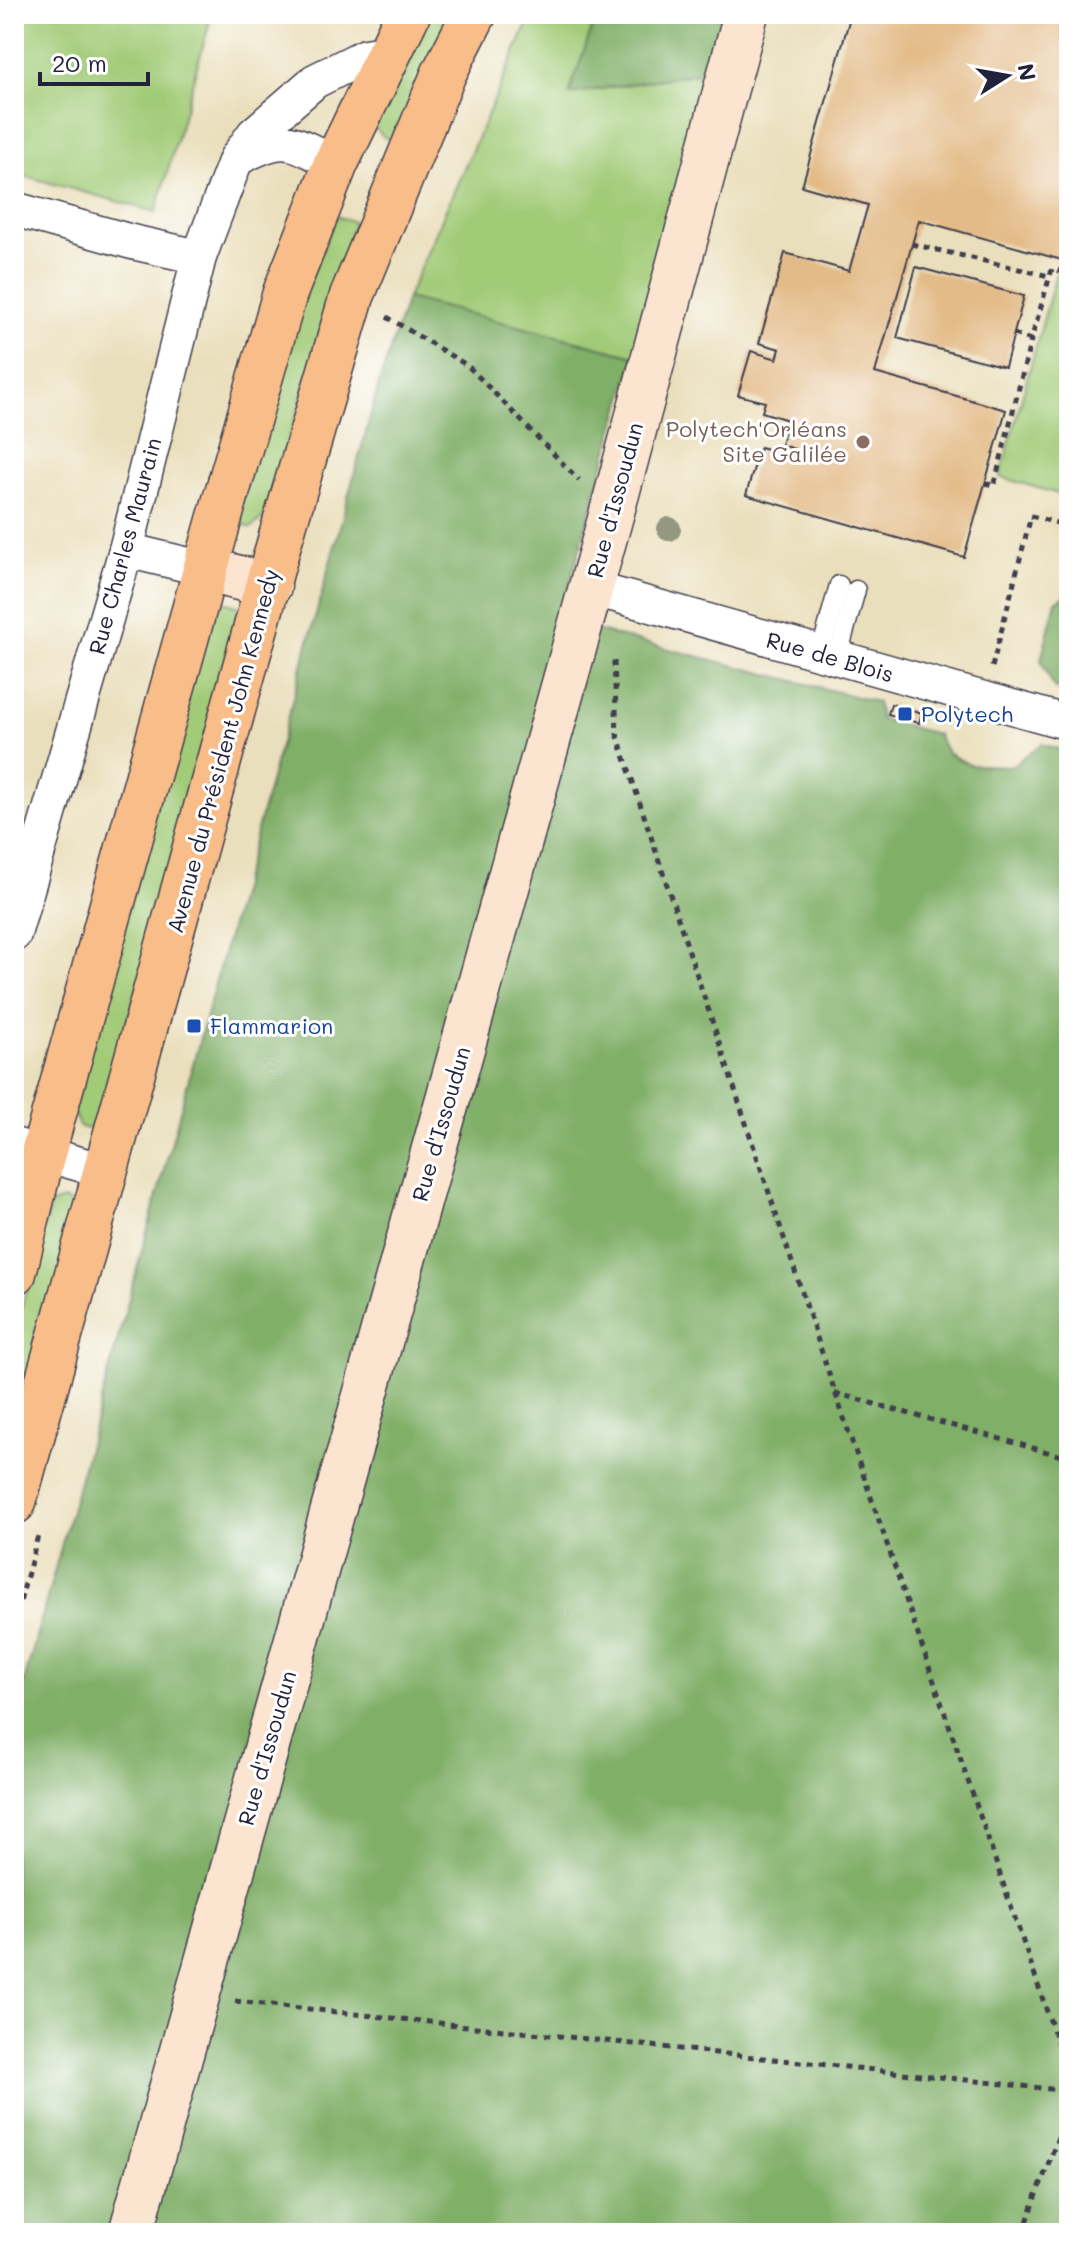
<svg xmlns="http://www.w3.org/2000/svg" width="1083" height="2247" font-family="Mali,sans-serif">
<rect width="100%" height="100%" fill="#fff"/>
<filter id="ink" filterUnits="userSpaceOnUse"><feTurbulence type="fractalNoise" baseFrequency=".0125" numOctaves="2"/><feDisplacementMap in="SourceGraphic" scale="16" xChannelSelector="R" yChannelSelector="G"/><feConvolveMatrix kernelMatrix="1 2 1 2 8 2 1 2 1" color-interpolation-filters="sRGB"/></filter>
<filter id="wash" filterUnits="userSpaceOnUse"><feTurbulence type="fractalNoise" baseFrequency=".006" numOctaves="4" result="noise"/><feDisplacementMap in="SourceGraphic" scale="32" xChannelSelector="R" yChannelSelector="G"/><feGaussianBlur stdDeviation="1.8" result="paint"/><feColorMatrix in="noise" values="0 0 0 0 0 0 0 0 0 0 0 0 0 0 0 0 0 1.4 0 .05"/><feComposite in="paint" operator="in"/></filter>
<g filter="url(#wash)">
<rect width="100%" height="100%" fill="#eadfbc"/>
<g fill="#a1cb77" stroke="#627659" stroke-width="2">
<path d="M14,14H212L156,212L14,173Z"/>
<path d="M423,14H456L402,135L386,139L372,125Z"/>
<path d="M532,14H597L570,94L710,71L635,356L407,298Z"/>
<path d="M336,216L354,222L266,515L251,528L242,524L238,515L284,345Z"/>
<path d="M1056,274L1069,277V469L1062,495L1000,477Z"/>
<path d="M213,598L243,608L100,1121L87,1129L79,1126L73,1111Z"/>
<path d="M63,1200L71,1203L76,1215L14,1434V1334L51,1204Z"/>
</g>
<g fill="#80af68" stroke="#516852" stroke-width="2">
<path d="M597,14H726L710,71L569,94Z"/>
<path d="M407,298L635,356L559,621L877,702L880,719L937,734L947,753L970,765L1011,766L1042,744L1069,752V2233H14V1719L379,384Z"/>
<path d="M1069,594V692L1054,688L1041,660L1056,601Z"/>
</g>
<g id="blocks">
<g fill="#e3bb88">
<path d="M851,14H1069V262L919,220L875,373L1006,410L964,557L746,495L760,447L792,456L794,449L781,445L788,420L762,412L765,402L738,395L751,351L777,359L780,349L759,343L785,253L849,271L868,205L802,186Z"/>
<path d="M916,267L1024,296L1005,367L897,338Z"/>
<path d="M891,704L922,713L919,723L888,714Z"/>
</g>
</g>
</g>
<g filter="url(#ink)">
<use href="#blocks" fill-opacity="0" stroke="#403e4e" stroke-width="2"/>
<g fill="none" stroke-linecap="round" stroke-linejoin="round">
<g stroke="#403e4e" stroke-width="21">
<g id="lane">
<path d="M820,654L839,585"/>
<path d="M837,659L856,590"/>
</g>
</g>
<g stroke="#403e4e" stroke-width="37">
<g id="street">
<path d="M240,157C289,132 289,142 336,163"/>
<path d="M14,209L132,242L199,257"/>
<path d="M126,550L205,569"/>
<path d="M591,588L1069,723"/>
<path d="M14,934L126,550L199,257L236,159L254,134L315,81L365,56L390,52"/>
<path d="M14,1145L107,1172"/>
</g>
</g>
<g stroke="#403e4e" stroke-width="47">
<g id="secondary">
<path d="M205,569L269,586"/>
<path d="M131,2233L612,512L746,14"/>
</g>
</g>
<g stroke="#403e4e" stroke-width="47">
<g id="primary">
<path d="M14,1273L43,1153L218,524L285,293L336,163L408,14"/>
<path d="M14,1502L280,540L352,296L444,73L474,14"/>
</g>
</g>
<g stroke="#403e4e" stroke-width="5" stroke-dasharray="6 6" stroke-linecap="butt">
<path d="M912,244L1049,276"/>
<path d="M387,317L468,366L579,480"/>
<path d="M1014,334L1031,340"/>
<path d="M985,483L994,486L1031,340L1052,269L1069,273"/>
<path d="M1060,524L1069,491"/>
<path d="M614,661L617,734L835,1392L1069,2076"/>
<path d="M992,667L1031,516L1069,526"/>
<path d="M835,1393L1069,1458"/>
<path d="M14,1624L39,1532"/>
<path d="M235,2001L1069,2091"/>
<path d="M1023,2233L1069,2107"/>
</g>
<use href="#lane" stroke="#fff" stroke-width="18"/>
<use href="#street" stroke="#fff" stroke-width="34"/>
<use href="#secondary" stroke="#fce5d0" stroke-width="44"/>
<use href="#primary" stroke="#f8bd89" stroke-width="44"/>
</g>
<circle fill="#949881" cx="669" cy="529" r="12"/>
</g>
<circle fill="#8d6e63" stroke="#fff" stroke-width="3" cx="863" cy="442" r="8"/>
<g fill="#1a4fb4" stroke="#fff" stroke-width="3">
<rect x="897" y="706" width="16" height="16" rx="4"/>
<rect x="186" y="1018" width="16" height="16" rx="4"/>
</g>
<g text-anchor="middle" stroke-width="6" stroke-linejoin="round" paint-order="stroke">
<g font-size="22" fill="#785e54" stroke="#fff" text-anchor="end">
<text x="847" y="437">Polytech'Orléans<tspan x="847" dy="25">Site Galilée</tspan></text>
</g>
<g font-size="22" fill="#22223b" stroke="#fff">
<text transform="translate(615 500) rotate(-75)" y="8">Rue d'Issoudun</text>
<text transform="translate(125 546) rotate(-75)" y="8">Rue Charles Maurain</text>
<text transform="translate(830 657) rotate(16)" y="8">Rue de Blois</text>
<text transform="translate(223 751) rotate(-75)" y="8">Avenue du Président John Kennedy</text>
<text transform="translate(441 1124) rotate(-74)" y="8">Rue d'Issoudun</text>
<text transform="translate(267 1748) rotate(-74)" y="8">Rue d'Issoudun</text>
</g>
<g font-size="22" fill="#164399" stroke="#fff" text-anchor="start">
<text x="921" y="722">Polytech</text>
<text x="210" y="1034">Flammarion</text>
</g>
</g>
<rect width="1083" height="2247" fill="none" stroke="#fff" stroke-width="48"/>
<g transform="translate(1007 76) rotate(79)" stroke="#ffffff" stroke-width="6" paint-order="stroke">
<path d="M0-6L14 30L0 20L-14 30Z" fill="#22223b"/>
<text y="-12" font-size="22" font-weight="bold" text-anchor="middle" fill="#22223b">N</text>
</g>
<path d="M40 72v12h108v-12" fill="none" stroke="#22223b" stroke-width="4"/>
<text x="52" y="72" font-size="24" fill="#22223b" stroke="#ffffff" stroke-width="6" paint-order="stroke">20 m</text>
</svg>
